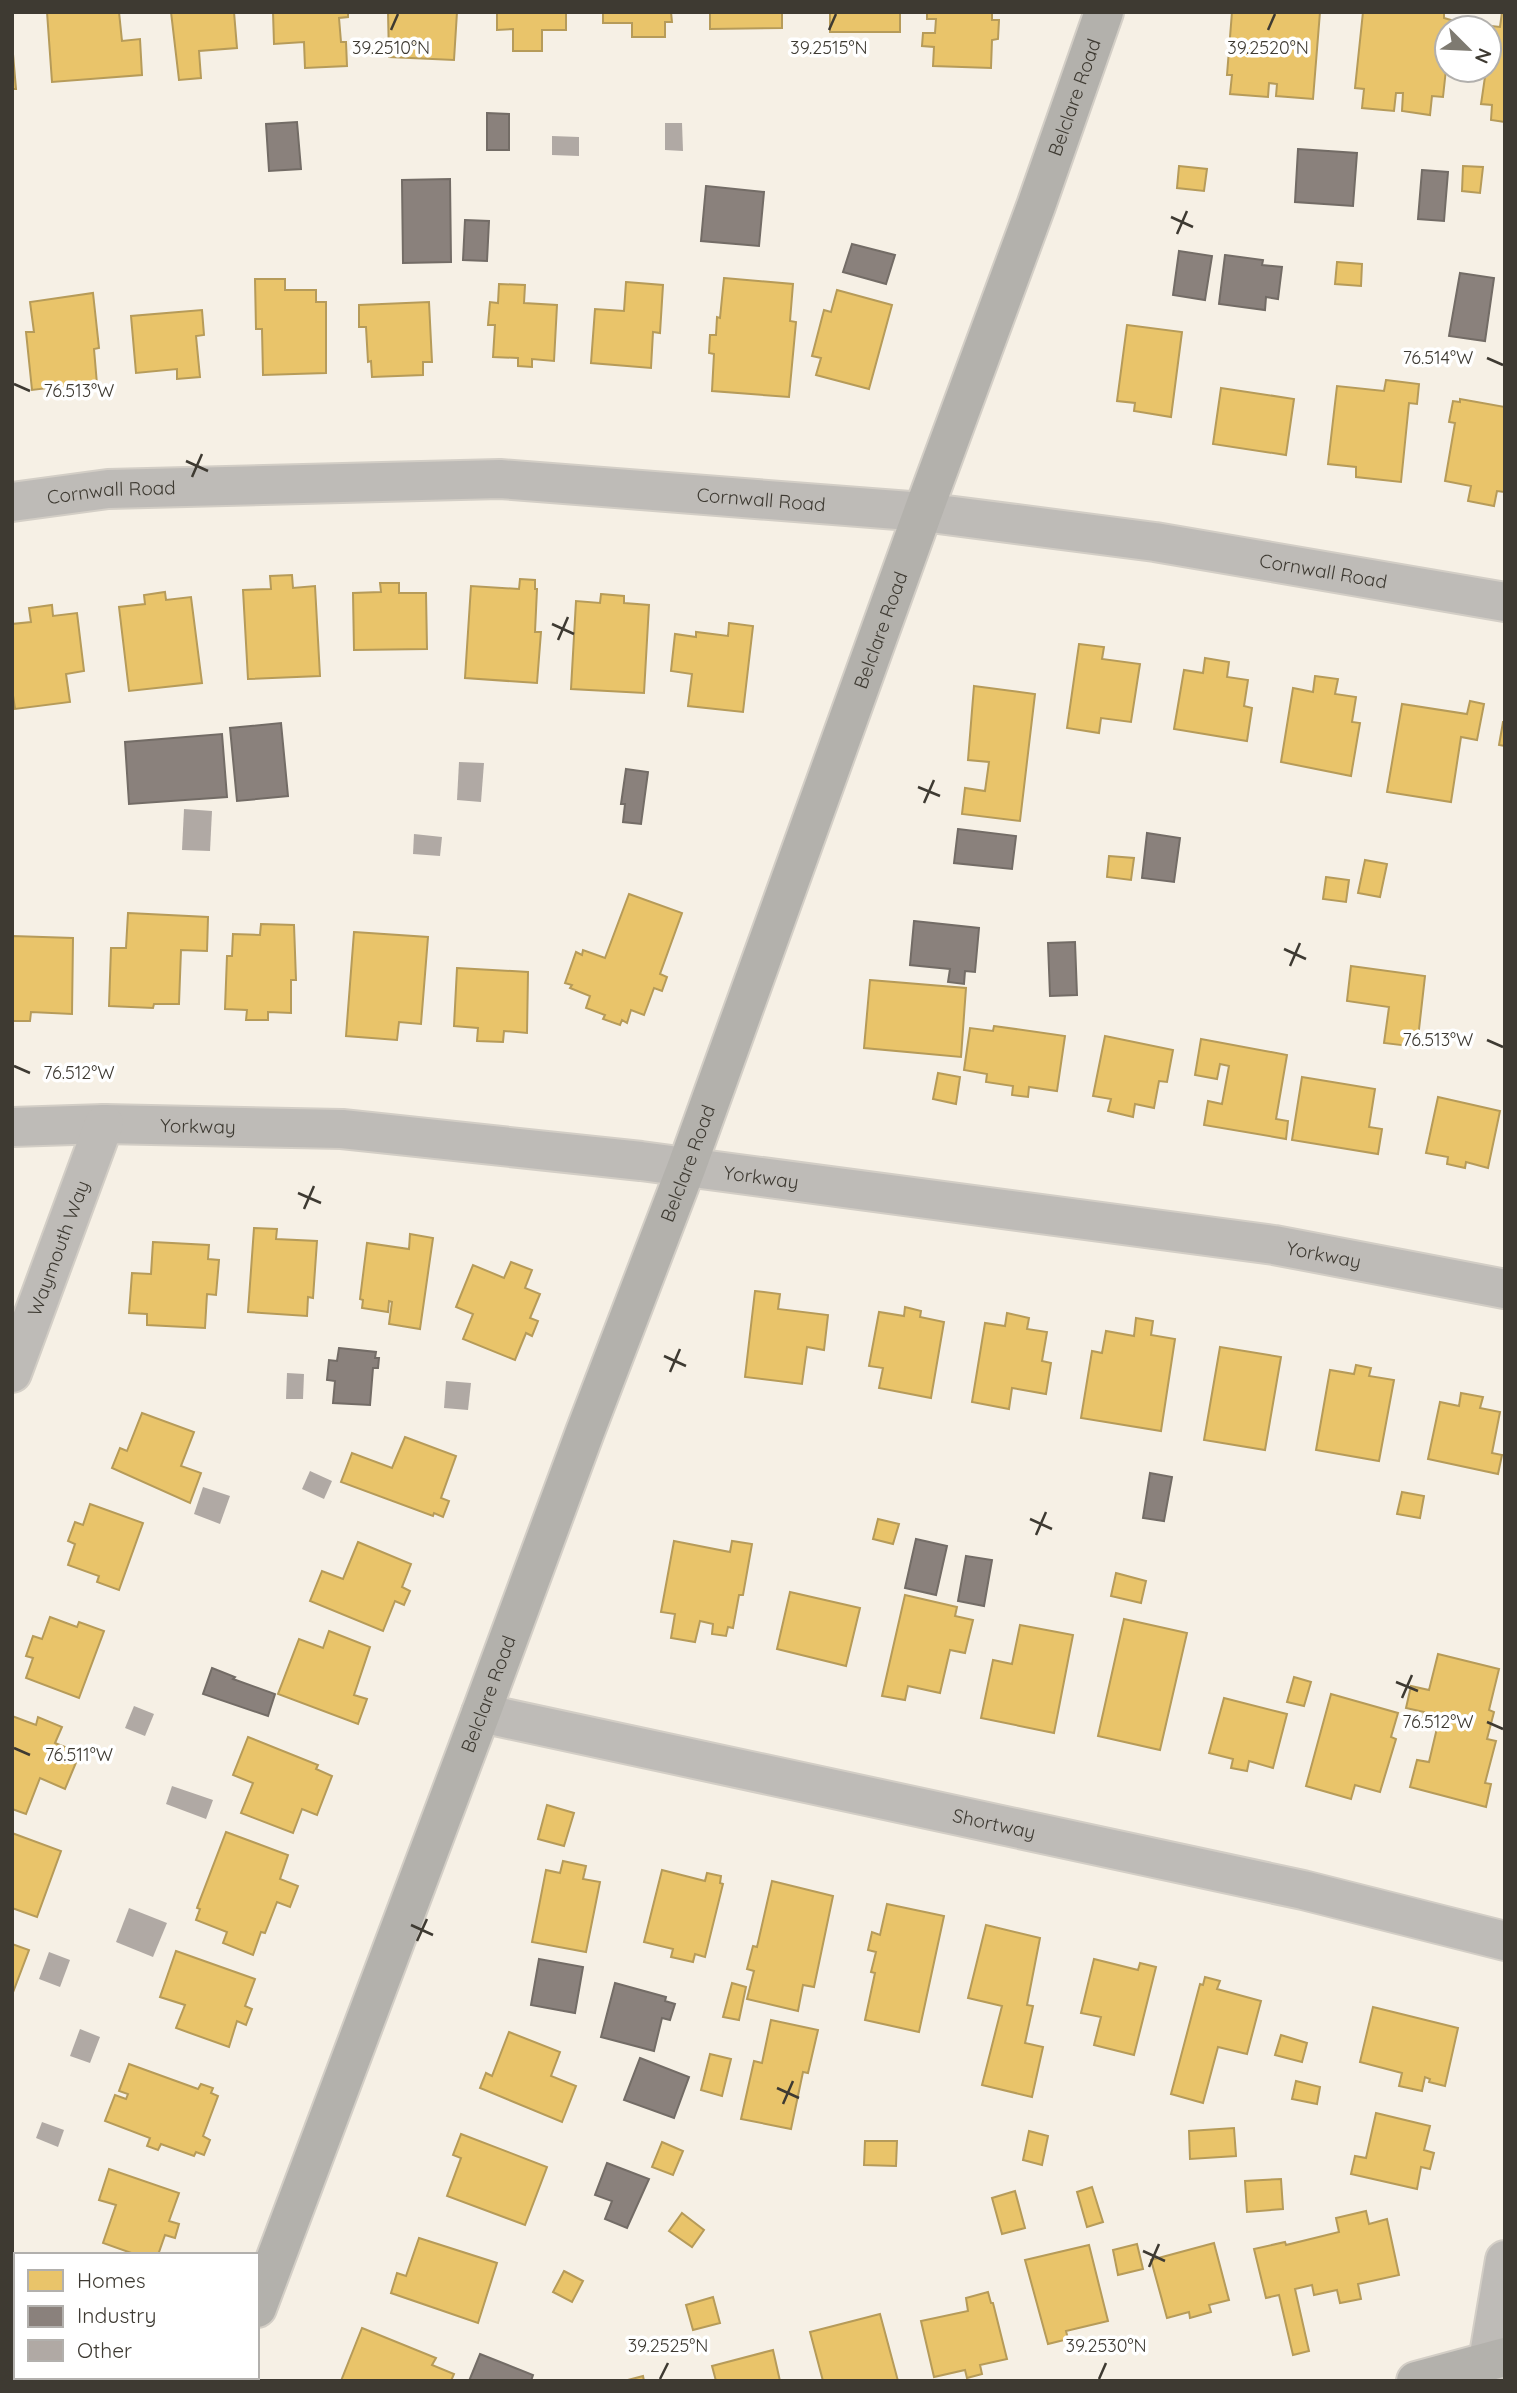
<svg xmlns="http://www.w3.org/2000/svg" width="1517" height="2393" font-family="Quicksand,sans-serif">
<rect width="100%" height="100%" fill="#f6f0e5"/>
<g fill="#e9c46a" stroke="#b69b59" stroke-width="2">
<path d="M47,12H119L122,41L140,39L142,75L52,82Z"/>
<path d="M171,12H234L237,48L199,51L201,78L179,80Z"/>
<path d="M273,12H348V17L339,18L341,42H346L347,66L305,68L304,42L274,44Z"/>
<path d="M388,12H457L454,60L389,57Z"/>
<path d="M497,12H566V30H542V51H513V29L497,30Z"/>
<path d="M603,12H671L672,22H665V37H632V23H603Z"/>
<path d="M710,12H782V28L710,29Z"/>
<rect x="830" y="12" width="70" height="20"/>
<path d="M927,12H992V20H999L998,39L992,40L991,68L933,66L934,47L922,46L923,33H935L936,19H927Z"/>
<path d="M1232,12H1320L1313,99L1276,96L1277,84L1269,83L1268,97L1230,94L1232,75H1227Z"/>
<path d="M1363,12H1444V18L1451,20L1450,28H1447V60L1443,97L1432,96L1430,115L1402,111L1403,93H1396L1394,111L1362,108L1364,89L1355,88Z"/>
<path d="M1502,12H1505V122L1491,120L1492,105L1481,104L1486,70H1489V48L1492,26L1500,27Z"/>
<path d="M12,54H13L16,89H12Z"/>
<path d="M1179,166L1207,169L1204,191L1177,188Z"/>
<path d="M1463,166L1483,167L1480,193L1462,191Z"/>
<path d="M1337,262L1362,264L1361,286L1335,284Z"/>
<path d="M724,278L793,284L790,321L796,322L789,397L712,391L714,354L709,353L710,335H716L717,317L720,318Z"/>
<path d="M255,279H285V290H316V302H326V373L263,375L262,329H256Z"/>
<path d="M626,282L663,285L660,333L653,332L651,368L591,363L595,309L624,311Z"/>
<path d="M499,284L525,285L524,303L557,305L554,361L532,359V367L518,366V358L493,357L495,325H488L490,302L498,303Z"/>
<path d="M837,290L892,305L869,389L816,375L821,358L812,356L824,310L831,312Z"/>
<path d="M93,293L99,348L94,349L97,384L72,386V395L57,396L56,387L32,390L26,332H34L30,302Z"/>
<path d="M429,302L432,362H423V375L372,377L371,361L368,362L366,327H359V305Z"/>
<path d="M202,310L204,335L196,336L200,377L177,379V369L136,373L131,316Z"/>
<path d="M1127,325L1182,332L1171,417L1134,411L1135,403L1117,401Z"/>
<path d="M1386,380L1419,384L1417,404L1409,403L1401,482L1356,477V467L1328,464L1337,386L1384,391Z"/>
<path d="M1221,388L1294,399L1286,455L1213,444Z"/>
<path d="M1460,399L1505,407V492L1497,491L1494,506L1468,501L1471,486L1445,481L1455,423L1449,422L1453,401L1460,402Z"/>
<path d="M292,575L293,588L315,586L320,676L248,679L243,590L271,589L270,576Z"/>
<path d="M520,579L535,580V589H537L535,632H541L537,683L465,678L471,586L519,589Z"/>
<path d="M380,583H399V593H426L427,649L354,650L353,593L381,592Z"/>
<path d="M165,592L166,600L191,597L202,683L129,691L119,607L145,604L144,595Z"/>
<path d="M601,594L624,596V603L649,605L644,693L571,689L576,601L600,603Z"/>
<path d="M52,605L53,616L77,613L84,671L66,674L70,702L15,709L12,689V624L31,622L29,608Z"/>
<path d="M729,623L753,626L743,712L688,706L692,674L671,671L675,634L696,637V632L728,636Z"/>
<path d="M1079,644L1104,647L1102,659L1140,664L1131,722L1101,718L1099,733L1067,728Z"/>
<path d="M1205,658L1229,662L1227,677L1248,680L1244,706L1252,708L1247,741L1174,729L1184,670L1203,673Z"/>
<path d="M1315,676L1338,679L1335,694L1356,697L1352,722L1360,723L1351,776L1281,762L1293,688L1313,692Z"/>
<path d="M974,686L1035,694L1020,821L962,814L965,788L985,791L989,762L968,760Z"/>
<path d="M1470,701L1484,704L1477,740L1461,737L1451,802L1387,792L1402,704L1467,714Z"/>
<path d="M1503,722H1505V746L1499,745Z"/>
<path d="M1109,856L1134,858L1131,880L1107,877Z"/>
<path d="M1365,860L1387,864L1380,897L1358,893Z"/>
<path d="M1326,877L1349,880L1346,902L1323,899Z"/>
<path d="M629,894L682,913L660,974L667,977L662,991L654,988L644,1015L631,1010L627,1023L622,1020L620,1025L603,1019L605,1015L586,1008L590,996L570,988L572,985L565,983L576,952L582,955L583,950L605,958Z"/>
<path d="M128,913L208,917L207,951L181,950L179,1004H154L153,1008L109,1006L111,948H126Z"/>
<path d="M261,924L294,925L296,980H291V1013L268,1012V1020H246L247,1010L225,1009L227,956H232L233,934L260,935Z"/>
<path d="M354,932L428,937L421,1024L399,1022L397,1040L346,1036Z"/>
<path d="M12,936L73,938L72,1014L31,1012L30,1021H12Z"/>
<path d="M1351,966L1425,976L1417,1047L1384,1043L1389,1007L1347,1001Z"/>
<path d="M457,968L528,972L527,1033L504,1031L503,1042L477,1041L478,1028L454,1026Z"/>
<path d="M870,980L966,988L961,1057L864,1048Z"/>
<path d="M994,1026L1065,1036L1057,1091L1029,1087L1028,1097L1012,1095L1013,1086L986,1082L987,1074L964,1070L970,1028L993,1031Z"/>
<path d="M1105,1036L1173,1050L1167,1082L1159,1081L1154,1108L1135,1104L1133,1117L1108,1111L1111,1099L1093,1096Z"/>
<path d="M1201,1039L1287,1055L1276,1119L1288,1121L1286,1139L1204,1125L1208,1101L1222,1104L1229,1066L1220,1064L1217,1079L1195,1075Z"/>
<path d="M938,1073L960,1077L956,1104L933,1099Z"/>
<path d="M1302,1077L1375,1089L1369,1127L1382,1129L1378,1154L1292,1140Z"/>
<path d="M1438,1097L1500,1111L1488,1168L1466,1162L1465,1168L1447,1164L1448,1157L1426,1153Z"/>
<path d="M254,1228L277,1229L276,1239L317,1241L313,1298L308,1297L307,1316L248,1312Z"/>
<path d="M410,1234L433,1238L420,1329L389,1324L392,1302L389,1301L388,1312L362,1308L363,1300L360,1299L367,1243L409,1249Z"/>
<path d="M153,1242L209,1245L208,1259L219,1260L216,1295L207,1294L205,1328L147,1325V1314L129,1313L132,1273L151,1274Z"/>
<path d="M511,1262L532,1270L525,1288L540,1294L530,1318L538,1321L532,1336L526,1333L515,1360L463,1339L473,1314L456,1307L473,1265L504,1278Z"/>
<path d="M755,1291L780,1294L778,1309L828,1315L824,1350L807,1347L802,1384L745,1377Z"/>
<path d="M905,1307L921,1311L920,1317L944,1322L931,1398L879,1388L883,1368L869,1366L879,1312L904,1316Z"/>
<path d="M1007,1313L1029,1318L1027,1329L1047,1332L1042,1361L1051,1363L1046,1394L1012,1388L1009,1409L972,1402L985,1323L1005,1326Z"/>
<path d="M1136,1318L1153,1321L1151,1335L1175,1339L1161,1431L1081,1418L1092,1351L1102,1353L1106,1331L1134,1336Z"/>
<path d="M1220,1347L1281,1357L1265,1450L1204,1440Z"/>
<path d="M1356,1365L1371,1368L1369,1376L1394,1380L1379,1461L1316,1450L1330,1370L1354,1374Z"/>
<path d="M1461,1393L1483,1397L1480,1408L1500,1412L1492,1453L1502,1455L1498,1474L1428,1459L1440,1402L1459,1406Z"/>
<path d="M142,1413L194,1432L181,1466L201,1473L190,1503L112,1468L120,1448L127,1451Z"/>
<path d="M405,1437L456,1456L441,1498L449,1501L443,1517L434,1513L433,1516L341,1482L352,1453L392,1468Z"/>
<path d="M1402,1492L1424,1496L1420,1518L1397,1514Z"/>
<path d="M90,1504L143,1523L119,1590L97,1582L99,1576L68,1565L75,1544L68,1541L75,1522L83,1525Z"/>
<path d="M878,1519L899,1524L893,1544L873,1539Z"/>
<path d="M674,1541L730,1552L732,1541L752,1544L743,1595H739L733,1628L728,1627L726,1636L712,1634L713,1624L700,1621L695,1642L671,1638L675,1614L661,1612Z"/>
<path d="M358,1542L411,1564L402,1587L410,1591L404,1605L395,1601L383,1631L310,1601L322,1571L343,1579Z"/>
<path d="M1116,1573L1146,1581L1141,1603L1111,1596Z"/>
<path d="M790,1592L860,1608L846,1666L777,1649Z"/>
<path d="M905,1595L957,1607L955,1616L973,1620L965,1653L950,1650L940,1693L908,1686L905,1700L882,1696Z"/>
<path d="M50,1617L77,1627L79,1622L104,1631L79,1698L26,1678L33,1658L26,1656L33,1636L42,1639Z"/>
<path d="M1124,1619L1187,1633L1160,1750L1098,1736Z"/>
<path d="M1020,1625L1073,1635L1054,1733L981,1718L993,1660L1012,1664Z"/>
<path d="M329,1631L370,1647L354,1695L367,1699L358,1724L278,1694L299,1639L323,1648Z"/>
<path d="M1438,1654L1499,1669L1489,1710L1494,1712L1487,1739L1496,1741L1485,1783L1491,1784L1486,1807L1410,1787L1417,1760L1429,1762L1437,1728L1421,1724L1424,1712L1406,1708L1411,1686L1429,1690Z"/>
<path d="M1294,1677L1311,1682L1304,1706L1287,1702Z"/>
<path d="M1331,1694L1398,1713L1391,1737L1396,1739L1380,1792L1355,1785L1351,1799L1306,1786Z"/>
<path d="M1224,1698L1287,1714L1273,1768L1249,1761L1247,1771L1231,1768L1233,1759L1209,1753Z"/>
<path d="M12,1716L36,1725L38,1717L62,1727L55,1743L80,1753L65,1789L40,1778L26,1814L12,1809Z"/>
<path d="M248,1737L318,1765L316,1769L332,1776L317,1815L302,1809L293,1833L241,1813L253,1783L233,1775Z"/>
<path d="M547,1805L574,1813L564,1846L538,1839Z"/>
<path d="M226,1832L288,1855L280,1879L298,1886L290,1907L277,1902L265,1933L261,1932L253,1955L223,1943L227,1932L196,1920L200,1909L197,1908Z"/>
<path d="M12,1833L61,1851L37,1917L12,1908Z"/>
<path d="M563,1861L586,1866L583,1879L600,1882L586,1952L532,1942L546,1870L560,1873Z"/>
<path d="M662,1870L705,1881L707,1873L721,1876L720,1883L723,1884L705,1957L695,1954L693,1962L671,1957L673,1949L644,1942Z"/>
<path d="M772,1881L833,1896L814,1987L803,1985L798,2011L747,1999L754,1971L747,1969L753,1946L757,1947Z"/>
<path d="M887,1904L944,1916L919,2032L865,2020L875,1973L871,1972L876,1952L868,1950L872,1932L880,1935Z"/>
<path d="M986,1925L1040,1938L1027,2005L1033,2006L1025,2043L1043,2047L1032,2097L982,2085L1002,2006L968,1998Z"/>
<path d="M12,1944L29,1950L12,1995Z"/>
<path d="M176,1951L255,1979L245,2006L252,2009L246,2025L237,2021L229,2047L176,2028L185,2005L160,1997Z"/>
<path d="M1094,1959L1138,1970L1140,1963L1156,1967L1134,2055L1094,2045L1101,2017L1081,2013Z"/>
<path d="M1205,1977L1220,1981L1217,1989L1261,2001L1247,2054L1218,2047L1203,2103L1171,2094L1200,1984L1203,1985Z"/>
<path d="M732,1983L746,1987L739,2020L723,2017Z"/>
<path d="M1373,2007L1458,2028L1445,2086L1429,2082L1430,2079L1425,2077L1422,2091L1399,2086L1402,2073L1360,2062Z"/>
<path d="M771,2020L818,2030L808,2073L803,2072L791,2129L741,2119L754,2061L762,2063Z"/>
<path d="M509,2032L560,2052L551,2076L576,2086L562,2122L480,2088L486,2073L492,2076Z"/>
<path d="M1281,2035L1307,2043L1302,2062L1275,2055Z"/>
<path d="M710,2054L731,2059L722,2096L701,2090Z"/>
<path d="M129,2064L198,2089L201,2084L213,2088L211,2093L218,2096L203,2136L210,2140L204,2155L196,2152L194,2156L161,2144L158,2150L147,2146L150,2138L105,2121L115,2095L126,2099L128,2094L119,2091Z"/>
<path d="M1296,2081L1320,2087L1317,2104L1292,2099Z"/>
<path d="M1376,2113L1430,2126L1424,2150L1434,2153L1430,2169L1421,2167L1417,2189L1351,2174L1355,2156L1366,2158Z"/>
<path d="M1234,2128L1236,2156L1190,2159L1189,2131Z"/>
<path d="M1029,2131L1048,2136L1042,2165L1023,2160Z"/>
<path d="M461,2134L547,2167L525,2225L447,2196L461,2158L453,2155Z"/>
<path d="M865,2141H897L896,2166L864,2165Z"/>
<path d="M662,2142L683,2151L673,2175L652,2167Z"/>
<path d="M109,2169L179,2193L169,2221L179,2224L175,2238L165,2235L158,2255H137L103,2243L116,2205L99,2200Z"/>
<path d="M1281,2179L1283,2209L1247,2212L1245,2181Z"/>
<path d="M1092,2187L1103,2222L1087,2227L1077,2192Z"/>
<path d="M1015,2191L1025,2228L1002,2234L992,2198Z"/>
<path d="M1366,2211L1369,2224L1387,2219L1399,2275L1358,2284L1361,2299L1340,2303L1337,2290L1314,2295L1312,2285L1295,2289L1309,2351L1293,2355L1279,2295L1266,2298L1254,2249L1285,2242L1286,2245L1339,2232L1336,2218Z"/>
<path d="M682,2213L704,2230L692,2247L669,2231Z"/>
<path d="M419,2238L497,2263L478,2323L391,2293L397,2273L406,2276Z"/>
<path d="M1214,2243L1229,2300L1209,2305L1211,2312L1190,2318L1189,2312L1167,2318L1151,2260Z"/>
<path d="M1137,2244L1143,2269L1118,2275L1113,2250Z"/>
<path d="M1089,2245L1108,2321L1066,2331L1068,2339L1048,2344L1025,2260Z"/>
<path d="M564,2271L583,2281L572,2302L553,2292Z"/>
<path d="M988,2292L991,2303H993L1007,2359L980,2365L982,2374L967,2378L965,2370L934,2377L921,2321L968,2311L966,2298Z"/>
<path d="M713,2297L720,2323L693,2330L686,2305Z"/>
<path d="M880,2314L898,2381H823L810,2332Z"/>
<path d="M362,2328L436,2358L432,2365L454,2374L451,2381H341Z"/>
<path d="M773,2350L780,2381H716L712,2366Z"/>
<path d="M643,2376L644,2381H624Z"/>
</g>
<g fill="#8a817c" stroke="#736c66" stroke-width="2">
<path d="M487,113L509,114V150H487Z"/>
<path d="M297,122L301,169L269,171L266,124Z"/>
<path d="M1298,149L1357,153L1353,206L1295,202Z"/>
<path d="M1422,170L1448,172L1444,221L1418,219Z"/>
<path d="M450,179L451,262L403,263L402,180Z"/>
<path d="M706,186L764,192L759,246L701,241Z"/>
<path d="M465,220L489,221L487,261L463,260Z"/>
<path d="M852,244L895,255L886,284L843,272Z"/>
<path d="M1179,251L1212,256L1205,300L1173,295Z"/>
<path d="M1225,255L1263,260L1262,265L1282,267L1278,299L1266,297L1265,310L1219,304Z"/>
<path d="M1460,273L1494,278L1485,341L1449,336Z"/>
<path d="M281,723L288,796L237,801L230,728Z"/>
<path d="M222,734L227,797L129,804L125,742Z"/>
<path d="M626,769L648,772L641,824L623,822L625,804H621Z"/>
<path d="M958,829L1016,836L1012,869L954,863Z"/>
<path d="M1147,833L1180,838L1174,882L1142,878Z"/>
<path d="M914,921L979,928L975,972L965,971L964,984L948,982L950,969L910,965Z"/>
<path d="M1075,942L1077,995L1050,996L1048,943Z"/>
<path d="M339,1348L376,1352L375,1358H379L378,1368H373L370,1405L333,1403L335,1381L327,1380L329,1360L337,1361Z"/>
<path d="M1150,1473L1172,1477L1164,1521L1143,1518Z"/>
<path d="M916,1539L947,1546L936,1595L905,1588Z"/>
<path d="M966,1556L992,1560L984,1606L958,1601Z"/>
<path d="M212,1668L235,1677L233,1679L275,1694L268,1716L203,1694Z"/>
<path d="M539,1959L583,1967L575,2013L531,2005Z"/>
<path d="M615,1983L666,1997L665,2001L675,2004L670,2020L662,2018L654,2051L601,2037Z"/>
<path d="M640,2058L689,2077L674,2118L624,2100Z"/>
<path d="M607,2163L649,2179L627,2228L605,2219L612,2201L595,2195Z"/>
<path d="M480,2354L533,2375L531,2381H469Z"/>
</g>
<g fill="#b0a9a4">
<path d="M665,123H682L683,151L665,150Z"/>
<path d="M552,136L579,137V156L552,155Z"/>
<path d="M459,762L484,763L481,802L457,800Z"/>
<path d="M184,809L212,811L210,851L182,850Z"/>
<path d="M414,834L442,837L440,856L413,854Z"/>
<path d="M287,1373L304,1374L303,1399H286Z"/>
<path d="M446,1381L471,1383L468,1410L444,1408Z"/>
<path d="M310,1471L332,1481L324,1499L302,1489Z"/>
<path d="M203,1487L230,1496L220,1524L194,1514Z"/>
<path d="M134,1706L154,1714L145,1736L125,1728Z"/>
<path d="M172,1786L213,1800L206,1819L166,1804Z"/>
<path d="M129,1908L167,1923L153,1957L116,1942Z"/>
<path d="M49,1952L70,1960L60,1987L39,1979Z"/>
<path d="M80,2029L100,2037L90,2063L70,2056Z"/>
<path d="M42,2122L64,2130L58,2147L36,2138Z"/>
</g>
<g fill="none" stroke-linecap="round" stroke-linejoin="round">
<g stroke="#d3cec6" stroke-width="42">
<g id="street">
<path id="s1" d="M12,502L108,489L500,479L923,512L1155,542L1505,602"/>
<path id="s2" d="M12,1127L104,1124L342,1129L641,1161L1274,1245L1505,1289"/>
<path id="s3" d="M12,1373L104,1124"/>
<path id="s4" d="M481,1713L1303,1890L1505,1941"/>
<path d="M1488,2361L1505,2260"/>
</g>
</g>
<g stroke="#d3cec6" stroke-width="42">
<g id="secondary">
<path id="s5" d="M257,2308L481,1713L585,1432L687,1166L923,512L1036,206L1104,12"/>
<path d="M230,2381L231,2377"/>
<path d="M1416,2381L1505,2357"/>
</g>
</g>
<use href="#street" stroke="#bebbb7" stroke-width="38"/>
<use href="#secondary" stroke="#b3b1ac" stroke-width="38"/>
</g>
<path fill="none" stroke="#3e3a32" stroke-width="2.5" d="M391,30L398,14M829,30L836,14M1268,30L1275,14M1171,217L1193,227M1177,234L1187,211M1487,358L1503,365M14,384L30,391M186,461L208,471M192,477L202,454M552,624L574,634M558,640L568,617M918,787L940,796M924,803L934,780M1284,949L1306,959M1290,966L1300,943M1487,1040L1503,1047M14,1066L30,1073M298,1193L321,1203M304,1209L314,1186M664,1356L686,1366M670,1372L680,1349M1030,1519L1052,1529M1036,1535L1046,1512M1396,1682L1418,1691M1402,1698L1412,1675M1487,1722L1503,1729M14,1748L30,1755M411,1925L433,1935M417,1941L427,1919M777,2088L799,2098M783,2104L793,2081M1143,2251L1165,2261M1149,2267L1159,2244M660,2379L668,2363M1099,2379L1106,2363"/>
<g text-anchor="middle" stroke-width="7" stroke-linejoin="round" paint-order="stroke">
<g font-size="19" fill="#3e3a32" stroke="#fff">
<text dy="7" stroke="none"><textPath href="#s5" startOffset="2357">Belclare Road</textPath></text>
<text dy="7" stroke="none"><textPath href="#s1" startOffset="100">Cornwall Road</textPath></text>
<text dy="7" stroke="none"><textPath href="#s1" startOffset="751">Cornwall Road</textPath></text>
<text dy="7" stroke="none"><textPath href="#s1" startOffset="1318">Cornwall Road</textPath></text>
<text dy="7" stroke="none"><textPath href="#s5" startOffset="1790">Belclare Road</textPath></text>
<text dy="7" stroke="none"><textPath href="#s2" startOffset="186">Yorkway</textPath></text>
<text dy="7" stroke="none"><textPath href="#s5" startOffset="1223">Belclare Road</textPath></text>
<text dy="7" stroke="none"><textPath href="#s2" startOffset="752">Yorkway</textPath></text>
<text dy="7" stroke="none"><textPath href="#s3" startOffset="133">Waymouth Way</textPath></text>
<text dy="7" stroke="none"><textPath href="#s2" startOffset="1320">Yorkway</textPath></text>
<text dy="7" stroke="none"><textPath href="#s5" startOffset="656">Belclare Road</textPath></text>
<text dy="7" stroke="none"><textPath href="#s4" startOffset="525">Shortway</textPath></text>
</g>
</g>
<g font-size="18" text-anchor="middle" fill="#3e3a32" stroke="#fff" stroke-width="7" stroke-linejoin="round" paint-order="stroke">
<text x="391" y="54">39.2510°N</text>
<text x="1268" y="54">39.2520°N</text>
<text x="829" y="54">39.2515°N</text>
<text x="1438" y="364">76.514°W</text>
<text x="79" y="397">76.513°W</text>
<text x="1438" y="1046">76.513°W</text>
<text x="79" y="1079">76.512°W</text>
<text x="1438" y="1728">76.512°W</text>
<text x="79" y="1761">76.511°W</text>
<text x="668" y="2352">39.2525°N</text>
<text x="1106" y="2352">39.2530°N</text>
</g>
<rect width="1517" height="2393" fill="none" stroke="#3e3a32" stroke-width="28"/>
<rect x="14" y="2253" width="245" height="126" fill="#ffffff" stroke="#b2b0ad" stroke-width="2"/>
<rect x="28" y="2270" width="35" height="21" fill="#e9c46a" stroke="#b2b0ad" stroke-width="2"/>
<text x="77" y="2288" font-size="21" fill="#3e3a32">Homes</text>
<rect x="28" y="2306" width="35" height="21" fill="#8a817c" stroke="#b2b0ad" stroke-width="2"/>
<text x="77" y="2323" font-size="21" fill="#3e3a32">Industry</text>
<rect x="28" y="2340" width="35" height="21" fill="#b0a9a4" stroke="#b2b0ad" stroke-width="2"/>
<text x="77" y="2358" font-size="21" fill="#3e3a32">Other</text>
<g transform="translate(1468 49) rotate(114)"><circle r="33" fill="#ffffff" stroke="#b2b0ad" stroke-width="2"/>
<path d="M0-5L12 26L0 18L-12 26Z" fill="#7e7a71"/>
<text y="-10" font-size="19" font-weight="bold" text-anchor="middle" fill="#3e3a32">N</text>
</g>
</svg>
